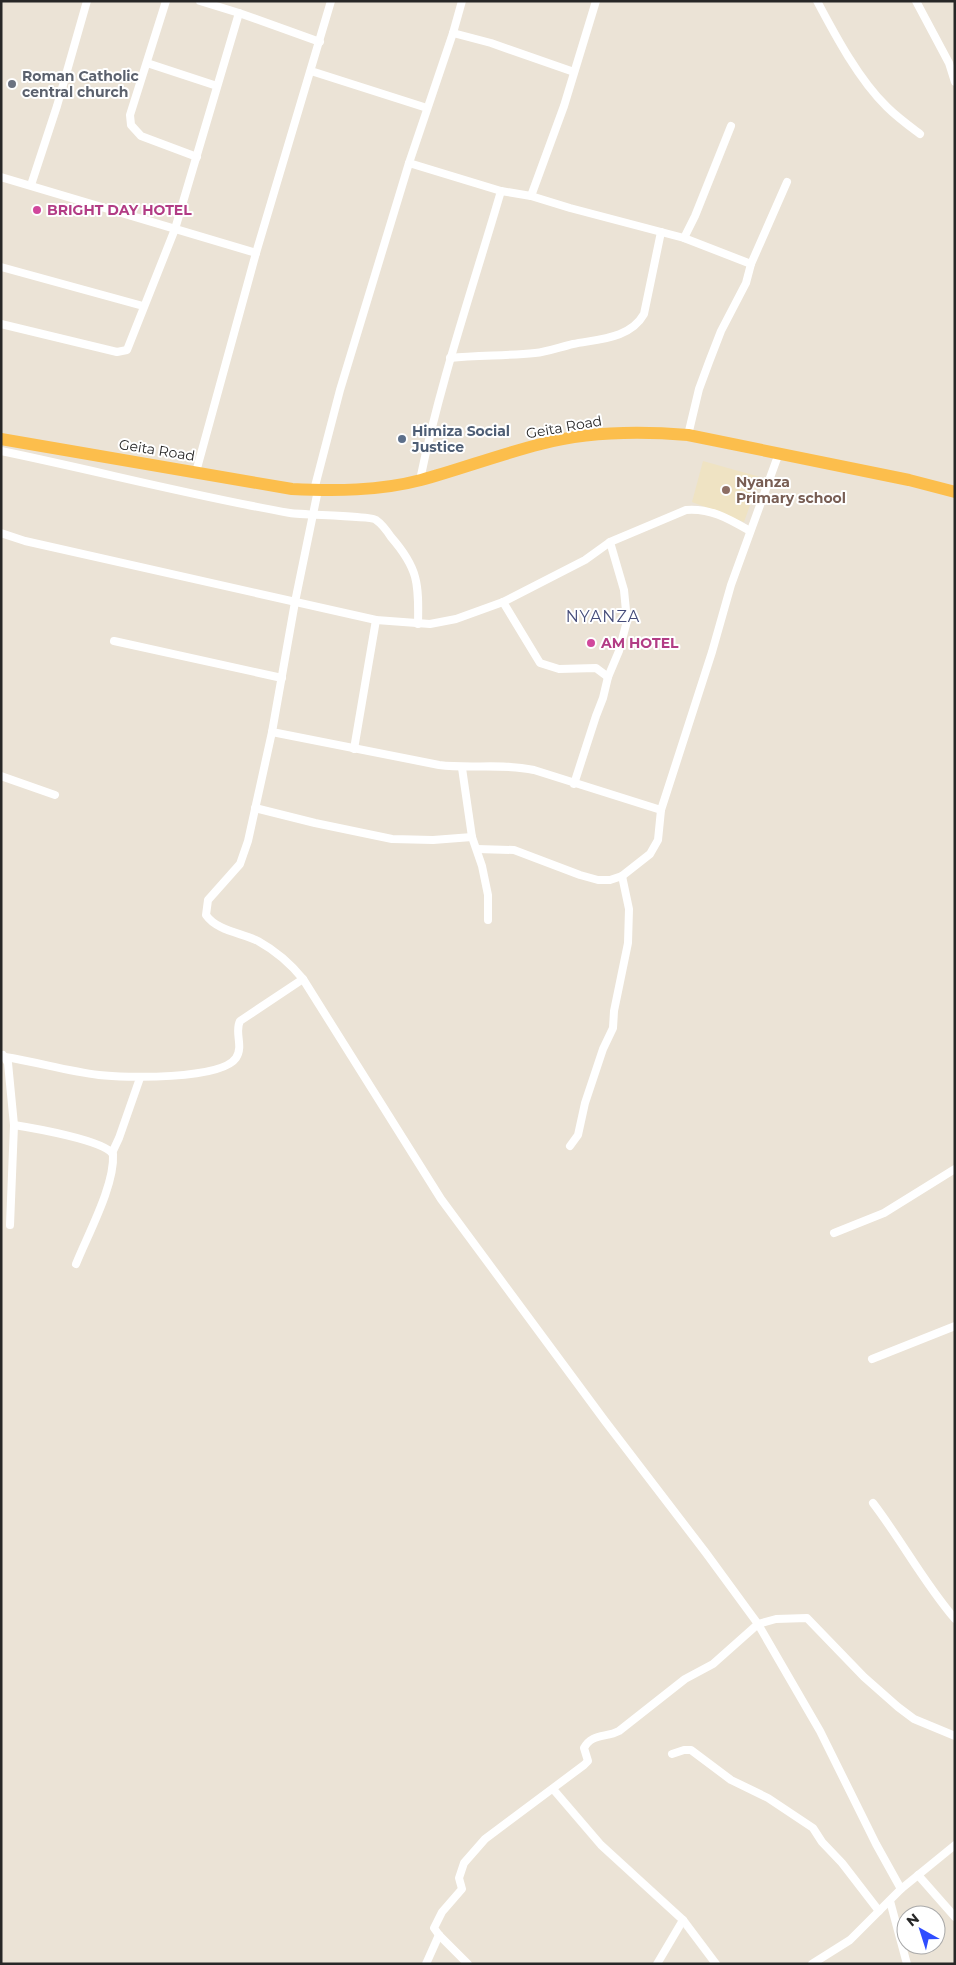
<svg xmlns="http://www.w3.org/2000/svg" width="956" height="1965" font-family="Montserrat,sans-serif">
<rect width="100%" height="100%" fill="#ebe3d6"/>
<path fill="#efe3c3" d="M703,461L760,477L744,522L692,502Z"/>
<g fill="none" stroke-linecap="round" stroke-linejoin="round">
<g stroke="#fff" stroke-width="8">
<path d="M166,1L130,115L131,125L141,136L197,157"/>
<path d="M200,1L239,13L320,42"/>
<path d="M817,1C835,35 859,80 887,107C897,117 908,125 920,134"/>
<path d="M916,1L949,63L955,82"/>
<path d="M453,33L491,43L574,72"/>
<path d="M147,63L217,86"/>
<path d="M311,71L427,108"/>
<path d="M409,163L501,191L531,196L570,208L684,238L751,264"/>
<path d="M1,177L256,253"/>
<path d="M31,185L57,106L87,1"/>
<path d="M531,196L564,106L596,1"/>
<path d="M684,238L695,216L731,126"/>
<path d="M1,267L143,306"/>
<path d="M1,324L117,352L127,350L175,229L239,13"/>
<path d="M450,358C478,355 507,356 535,353C547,352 560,347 573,344C598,339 630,339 644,314L661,232"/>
<path d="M688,435L699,389L709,362L721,331L746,283L751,264L787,182"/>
<path d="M1,451C98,471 193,496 290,513C303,515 372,516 376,520C382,524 387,531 391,537C418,568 419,583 418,624"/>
<path d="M196,472L256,253L331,1"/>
<path d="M420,480C440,382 473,287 501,191"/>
<path d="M314,490L340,390L409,163L453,33L462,1"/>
<path d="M318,490L295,602L272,732L248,841L240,864L208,900L206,915C217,931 242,933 258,941C276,951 290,963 303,979L441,1199L605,1421L706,1553L758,1624L820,1731L876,1844L901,1889"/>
<path d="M1,533L25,541L376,620L430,624L456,619L503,602L585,560L610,542L686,510C711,508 729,519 750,531"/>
<path d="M503,602L540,663L559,669L596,668L608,677"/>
<path d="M114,641L282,678"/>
<path d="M272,732L439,765C471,769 501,763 534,770L661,810"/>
<path d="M354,749L376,620"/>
<path d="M462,768L472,837L482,866L488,895V920"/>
<path d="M1,776L55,795"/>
<path d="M574,784L596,716L603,698L608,677L619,651L627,621L624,590L610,542"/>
<path d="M255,808L315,823L392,839L433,840L472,837"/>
<path d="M477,849L514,850L580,875L598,880H610L622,876L650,854L658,840L661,810L712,652L731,585L779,453"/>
<path d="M3,1055L8,1063L14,1125L10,1225"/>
<path d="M5,1057C37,1062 67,1071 99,1075C124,1078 221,1080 236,1058C244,1046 234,1032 240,1021L303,979"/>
<path d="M14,1125C33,1128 103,1140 113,1154C115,1185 88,1234 76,1264"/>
<path d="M570,1146L578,1135L585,1103L603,1049L613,1028L614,1011L628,943L629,909L622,876"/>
<path d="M112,1153L119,1138L140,1078"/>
<path d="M834,1233L884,1213L955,1169"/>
<path d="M872,1359L955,1326"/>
<path d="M873,1503C902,1541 924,1583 955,1619"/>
<path d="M672,1754L684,1750H691L731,1780L768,1798L813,1828L822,1842L842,1863L879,1911"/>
<path d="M553,1789L601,1845L683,1920L716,1964"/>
<path d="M918,1875L955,1917"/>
<path d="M890,1901L907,1964"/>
<path d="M426,1964L439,1935"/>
<path d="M468,1964L439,1935L434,1928L442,1912L462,1889L459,1878L464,1863L485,1839L584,1765L588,1761L584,1748C592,1733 606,1738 619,1731L685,1679L713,1664L758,1624L776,1619L807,1618L864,1677L898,1707L914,1719L955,1736"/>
<path d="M657,1964L683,1920"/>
<path d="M812,1964L850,1940L901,1889L955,1845"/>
</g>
<path stroke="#fcbe4c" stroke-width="12" d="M1,439L292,489C335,491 379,491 421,480C461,469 501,454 541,444C589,431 639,431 688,435L909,480L955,492"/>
</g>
<circle fill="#6b7280" stroke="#fff" stroke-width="2" cx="12" cy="84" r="5"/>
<g fill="#d1479c" stroke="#fff" stroke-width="2">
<circle cx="37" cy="210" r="5"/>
<circle cx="591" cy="643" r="5"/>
</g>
<circle fill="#5c6f8a" stroke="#fff" stroke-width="2" cx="402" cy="439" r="5"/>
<circle fill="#8d6e63" stroke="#fff" stroke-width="2" cx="726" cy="490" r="5"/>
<g text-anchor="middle" stroke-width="4" stroke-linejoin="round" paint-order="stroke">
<g font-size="14" font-weight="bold" fill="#5b616d" stroke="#fff" text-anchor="start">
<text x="22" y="81">Roman Catholic<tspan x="22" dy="16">central church</tspan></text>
</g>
<g font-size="14" font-weight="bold" fill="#b23c85" stroke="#fff" text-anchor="start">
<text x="47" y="215">BRIGHT DAY HOTEL</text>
<text x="601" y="648">AM HOTEL</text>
</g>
<g font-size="14" fill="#272727" stroke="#fff">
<text transform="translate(564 427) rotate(-10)" y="5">Geita Road</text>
<text transform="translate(157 450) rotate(9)" y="5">Geita Road</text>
</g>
<g font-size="14" font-weight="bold" fill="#4e5e75" stroke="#fff" text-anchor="start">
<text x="412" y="436">Himiza Social<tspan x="412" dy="16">Justice</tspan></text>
</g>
<g font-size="14" font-weight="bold" fill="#785e54" stroke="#fff" text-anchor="start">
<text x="736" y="487">Nyanza<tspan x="736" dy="16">Primary school</tspan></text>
</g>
<g font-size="16" letter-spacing="1" fill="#454c7a" stroke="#fff">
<text x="603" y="622">NYANZA</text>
</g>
</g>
<rect width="956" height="1965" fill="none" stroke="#272727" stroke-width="5"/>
<g transform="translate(921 1930) rotate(321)"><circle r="24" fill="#ffffff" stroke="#a9a9a9"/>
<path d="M0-4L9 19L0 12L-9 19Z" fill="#2f4dff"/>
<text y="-8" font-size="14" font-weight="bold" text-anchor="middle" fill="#272727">N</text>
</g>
</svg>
